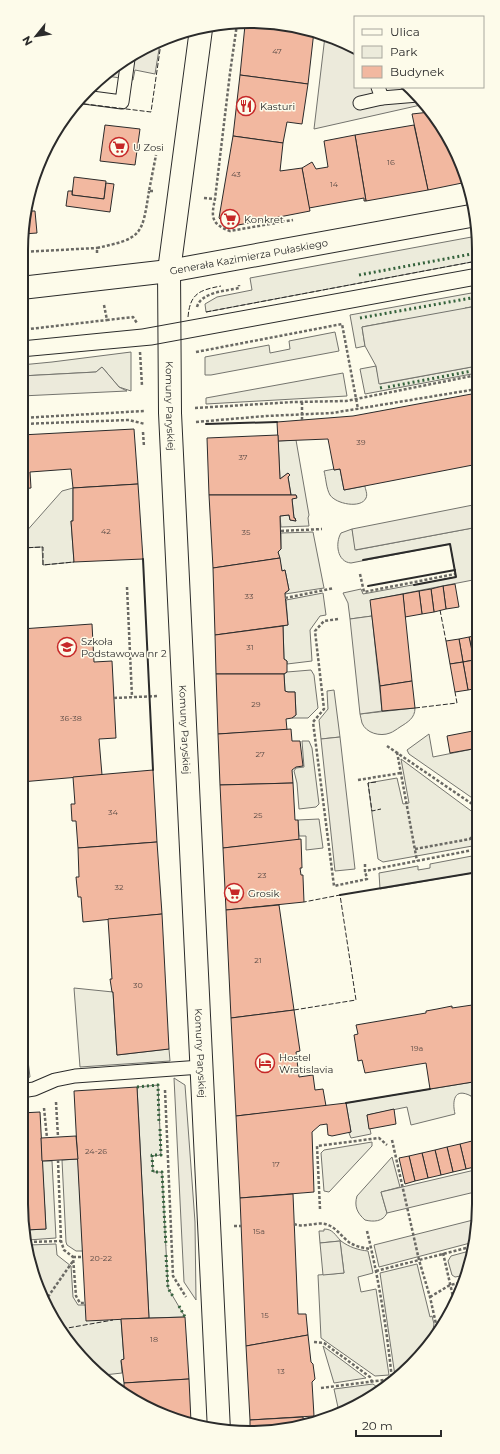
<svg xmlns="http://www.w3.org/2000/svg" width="500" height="1454" font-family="Montserrat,sans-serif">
<rect width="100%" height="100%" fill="#fdfbea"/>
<g fill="#ecebdb" stroke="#74746e">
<path d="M477,236V261L206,312L205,304L217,297L252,290L250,278Z"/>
<path d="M477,292V306L465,308L467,323L399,320L362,327L365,346L356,348L350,315Z"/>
<path d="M335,332L339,351L211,375H205V357L269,345L270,353L290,349L289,341Z"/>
<path d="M131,352V391L119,387L102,367L96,372L21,376V365L52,362Z"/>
<path d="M376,366L380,384L477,366V373L365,394L360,369Z"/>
<path d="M343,373L347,396L206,404V398Z"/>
<path d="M296,440L309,515L308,518L309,526L281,527L280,516L289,515L290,520L296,521L295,518H294L292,499L297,497L296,495H291L288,477L290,475L288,473L280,479L278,441Z"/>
<path d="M334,469V470L340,469L344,490L365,486C365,489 368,494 366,498C361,509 336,504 330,495C326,488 326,478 324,471Z"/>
<path d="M73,488V521H71L74,562L43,565L42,547L21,548V536L24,534L62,491Z"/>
<path d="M478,527V579L371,600L372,616L350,619L348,603L343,593L361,589L363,594L456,577L450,544L351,563C337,562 335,543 341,533L352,529L356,550Z"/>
<path d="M313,532L324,588L285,594V593L289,590L285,570L282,571L278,552L281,549V533Z"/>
<path d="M323,593L326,615L320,616L310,630L312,661L287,664V661L284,659L283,626L288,625L286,600Z"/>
<path d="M311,670L314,675L318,708L308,718H292L296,715L295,692H288L285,691L284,674L287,672Z"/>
<path d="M334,690L340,737L321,739L319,720L328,709L327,691Z"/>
<path d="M415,708C415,718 408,722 400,727C397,729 393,732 390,733C380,737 366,733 362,723C361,720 361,717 360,714Z"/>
<path d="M429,734L433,757L478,748V802L409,754L407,750Z"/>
<path d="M302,741H309L312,748L319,804L316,807L299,809L297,783L294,771L296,768L304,767Z"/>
<path d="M401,759L478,816V845L383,862L378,859L368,783L397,778L403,804L409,803Z"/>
<path d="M319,819L323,848L306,850V836H299L298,820Z"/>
<path d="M472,856L473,860L478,859V872L380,889L379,873L418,866V870L430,868V864Z"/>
<path d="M74,988L113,992L117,1055L169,1049L170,1061L80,1067Z"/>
<path d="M21,1004L30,1077L21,1080Z"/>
<path d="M479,1081V1108H477L471,1096C454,1087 452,1101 455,1114L411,1125L407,1107L367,1115L371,1134L351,1138L349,1133L351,1132L346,1103Z"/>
<path d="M158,1085L161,1155L152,1156L153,1172H162L168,1288L185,1317L149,1318L137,1087Z"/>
<path d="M372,1142V1146L329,1192L324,1191L321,1153L324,1150Z"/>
<path d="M392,1157L400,1187L381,1192L387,1213C383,1222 373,1222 365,1220C357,1213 354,1206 357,1196Z"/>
<path d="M78,1159L83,1251H76L67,1245L66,1242L62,1160Z"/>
<path d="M42,1161H52L56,1238L28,1240L26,1230L46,1229Z"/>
<path d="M324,1229C333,1229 335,1235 341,1241C349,1247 358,1250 368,1251L373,1273L358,1277L361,1292L376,1289L389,1375L375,1376L321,1338L318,1275L344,1273L340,1241L320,1243L319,1231H324Z"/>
<path d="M56,1244L57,1255L71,1266L73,1297L78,1305H86L121,1319L124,1359L121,1361L122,1373L104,1375L78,1355L38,1291L29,1245Z"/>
<path d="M473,1250L471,1263L466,1275L455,1277L452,1275L448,1261L451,1256Z"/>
<path d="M417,1264L430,1317L432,1316L434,1324L431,1340L395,1376L380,1273Z"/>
<path d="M323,1346L366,1378L334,1383Z"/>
<path d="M373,1384L381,1390L377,1394L339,1412L334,1389Z"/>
</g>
<g fill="#eceadb" stroke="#74746e">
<path d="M325,36L355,50V87H408L422,99L425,104L314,129Z"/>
<path d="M160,43L155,74L135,70L133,80L107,76L135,52Z"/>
<path d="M477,306V366L379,384L376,366L365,346L362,327Z"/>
<path d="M102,367L119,387L127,391L21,396V376L96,372Z"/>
<path d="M478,504V527L355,550L352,529Z"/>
<path d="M372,616L382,711L360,714L350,619Z"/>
<path d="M340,737L355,869L335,871L321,739Z"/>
<path d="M174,1078L185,1085L195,1222L196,1300L184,1282Z"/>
<path d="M479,1169V1191L387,1213L381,1192Z"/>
<path d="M477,1219L474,1242L379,1267L374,1245Z"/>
<path d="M340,1241L344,1273L323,1275L320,1243Z"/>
</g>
<g fill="#f2b8a0" stroke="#2b2b2b">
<path d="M245,25L309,29L314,31L308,84L240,75Z"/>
<path d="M240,75L308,84L302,124L287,122L283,143L233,136Z"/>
<path d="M430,112L461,162L467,182L428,190L412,114Z"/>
<path d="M105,125L140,129L135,165L100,161Z"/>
<path d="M414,125L428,190L366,201L355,135Z"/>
<path d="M355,135L366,201H364V198L309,208L302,168L312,162L316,169L328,167L324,141Z"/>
<path d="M233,136L283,143L280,171L302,168L310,211L228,227L219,218Z"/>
<path d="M74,177L106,181L104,199L72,195Z"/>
<path d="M106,183L114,184L110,212L66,206L68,191H72V195L104,199Z"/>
<path d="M26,211H35L37,233L23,234Z"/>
<path d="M477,393L478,464L344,490L340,469L334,470L328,439L278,441L277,422L353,416Z"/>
<path d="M134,429L138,484L73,488L71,469L30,472L31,488L21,489V435Z"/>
<path d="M278,435L280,479L288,473L290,475L288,477L291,495H209L207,438Z"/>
<path d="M138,484L143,559L74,562L71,521H73V488Z"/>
<path d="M209,495H296L297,498L292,499L294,518H295L296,521L290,520L289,515L280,516L281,549L278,552L280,558L213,568Z"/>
<path d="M280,558L282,571L285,570L289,590L285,593V594L288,625L215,635L213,568Z"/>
<path d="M455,584L459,607L446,609L443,586Z"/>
<path d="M443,586L446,609L434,612L431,589Z"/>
<path d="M431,589L434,612L422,614L419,591Z"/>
<path d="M419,591L422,614L405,617L403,594Z"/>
<path d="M403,594L412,681L380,686L370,600Z"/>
<path d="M92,624L94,662L112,661L116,738L99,739L102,775L21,782V738L28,737L23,671H21V629Z"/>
<path d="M283,626L284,659L287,661V672L284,674H216L215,635Z"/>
<path d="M478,635V660H474L469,637Z"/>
<path d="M469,637L474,660L463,662L459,639Z"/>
<path d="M459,639L463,662L450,664L446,641Z"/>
<path d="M474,660H478V682Z"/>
<path d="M474,660L478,688L468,690L463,662Z"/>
<path d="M463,662L468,690L455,692L450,664Z"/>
<path d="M216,674H284L285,691L288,692H295L296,715L292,718L286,719L287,730L218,734Z"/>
<path d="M412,681L415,708L382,711L380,686Z"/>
<path d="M291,729L292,741H300L303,766L296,767L292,770L293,783L220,785L218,734Z"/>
<path d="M478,730V748L450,753L447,736Z"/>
<path d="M153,770L157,842L78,848L76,821H72L71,804H75L73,777Z"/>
<path d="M293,783L295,820H298L299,840L223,848L220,785Z"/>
<path d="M301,839L302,868H300L301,875H303V877L304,902L226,910L223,848Z"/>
<path d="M157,842L162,914L83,922L81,897H78L76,877H79L78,848Z"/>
<path d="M279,905L294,1010L231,1018L226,910Z"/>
<path d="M162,914L169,1049L117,1055L113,992H112L110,979H112L108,919Z"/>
<path d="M479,1004V1081L430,1089L426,1063L365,1073L362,1060L358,1061L354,1035L358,1034L356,1025L426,1013V1011L437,1009L452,1006V1008Z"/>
<path d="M294,1010L300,1051L296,1052L299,1077L313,1075L315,1090L323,1089L326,1106L236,1116L231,1018Z"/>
<path d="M137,1087L149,1318L86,1321L74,1091Z"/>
<path d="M346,1103L351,1132L332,1136L328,1135L327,1124L320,1125L312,1132L314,1192L240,1198L236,1116Z"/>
<path d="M394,1109L396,1124L369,1129L367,1115Z"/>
<path d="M40,1112L46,1229L26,1230L21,1204V1113Z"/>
<path d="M76,1136L78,1159L42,1161L41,1138Z"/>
<path d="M479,1139V1166H478L472,1141Z"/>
<path d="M472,1141L478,1166L466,1169L460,1144Z"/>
<path d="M460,1144L466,1169L453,1172L447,1147Z"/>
<path d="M447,1147L453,1172L441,1175L435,1150Z"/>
<path d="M435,1150L441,1175L428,1178L422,1153Z"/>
<path d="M422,1153L428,1178L415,1181L409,1156Z"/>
<path d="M409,1156L415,1181L405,1184L399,1158Z"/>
<path d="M293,1194L298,1314H306L308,1335L246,1346L240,1198Z"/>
<path d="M185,1317L189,1379L124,1383L121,1360L124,1359L121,1319Z"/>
<path d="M308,1335L311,1362L313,1364L315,1379L312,1382L314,1416L250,1420L246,1346Z"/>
<path d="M189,1379L191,1422L149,1409L124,1390V1383Z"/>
<path d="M303,1417L304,1426L250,1429V1420Z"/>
</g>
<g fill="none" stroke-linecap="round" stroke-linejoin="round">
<g stroke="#2b2b2b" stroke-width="15">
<g id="service">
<path d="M378,87L382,98L418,95"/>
<path d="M84,97L122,102L128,59"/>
<path d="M360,103L382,98"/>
<path d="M21,1091L34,1089L55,1080L75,1076L201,1067"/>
</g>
</g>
<g stroke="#2b2b2b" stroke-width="24">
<g id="tertiary">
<path id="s1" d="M201,29L169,271L170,413L219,1431"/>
</g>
</g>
<g stroke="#2b2b2b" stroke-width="24">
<g id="secondary">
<path id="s2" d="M21,288L169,271L476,215"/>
</g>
</g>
<g stroke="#6a6964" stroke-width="2.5" stroke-dasharray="3 2" stroke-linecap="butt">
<path d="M237,24L230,73L215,199C211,217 211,224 230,231L293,220"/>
<path d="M153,191H149L156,155"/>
<path d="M204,198L215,199"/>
<path d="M21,252L97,248"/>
<path d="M97,253V248C142,238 142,236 149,191"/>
<path d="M104,305L107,320L133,317L137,323"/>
<path d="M197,307C201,292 226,291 239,288V285"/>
<path d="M21,330L107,320"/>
<path d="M140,352L142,386"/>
<path d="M196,352L342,324L358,409"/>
<path d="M302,402V420"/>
<path d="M195,408L294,402L346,401L477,375"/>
<path d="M21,418L144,411"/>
<path d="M196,422L266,416L332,413L477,389"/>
<path d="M21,424L129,420L145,424"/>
<path d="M143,432L144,447"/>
<path d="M281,531L322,529"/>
<path d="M360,574L364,592L455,574"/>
<path d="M127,587L132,697"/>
<path d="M285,598L334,588"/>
<path d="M338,619L324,621L315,631L324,709L313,722L334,886L367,879L365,871"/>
<path d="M114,698L158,696"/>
<path d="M387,746L478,808"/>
<path d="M397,752L417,861"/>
<path d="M358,780L401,773"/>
<path d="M21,816H27"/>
<path d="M415,849L470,839L478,828"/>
<path d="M365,864V871L478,849"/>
<path d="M165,1090L173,1276L186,1297"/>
<path d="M56,1102L58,1137"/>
<path d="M44,1108L47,1138"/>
<path d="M392,1140L419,1260L430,1297L438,1333"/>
<path d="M58,1160L61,1241L64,1250L73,1257L76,1296L80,1303H86"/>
<path d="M320,1209L317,1146L379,1138L387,1145"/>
<path d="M294,1224C304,1228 315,1222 325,1224C335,1226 342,1237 350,1243C357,1247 364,1248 371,1249"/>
<path d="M234,1226H241"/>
<path d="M367,1231C379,1280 387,1330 392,1380"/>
<path d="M29,1242L61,1241"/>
<path d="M443,1253L454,1301"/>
<path d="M73,1257H83"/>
<path d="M376,1271L474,1246"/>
<path d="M430,1297L450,1285L463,1282"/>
<path d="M45,1301L73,1261"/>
<path d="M314,1342L324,1343L370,1377L372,1382"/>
<path d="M321,1388L392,1379"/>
</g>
<use href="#service" stroke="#fdfbea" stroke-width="13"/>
<use href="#tertiary" stroke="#fdfbea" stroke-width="22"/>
<use href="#secondary" stroke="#fdfbea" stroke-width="22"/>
<g stroke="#2b2b2b" stroke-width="1">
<path d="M21,341L142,329L477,268"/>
<path d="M21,357L152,345L477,285"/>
</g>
<g stroke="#34623c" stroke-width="3" stroke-dasharray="2 3" stroke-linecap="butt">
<path d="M359,275L477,253"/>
<path d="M360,318L477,297"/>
<path d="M388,387L477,370"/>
<path d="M380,388L384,387"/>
<path d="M137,1087L158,1085L159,1124"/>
<path d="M160,1129L161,1155H152L153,1172H162L166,1246"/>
<path d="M166,1255L168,1288L174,1298"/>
<path d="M179,1306L185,1317"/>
</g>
<g stroke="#2b2b2b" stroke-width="1" stroke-dasharray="5 2" stroke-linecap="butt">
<path d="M77,103L151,112L161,43"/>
<path d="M206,312L477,261"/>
<path d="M188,317C190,293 200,290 221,286"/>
<path d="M21,548L43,547V565L74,562"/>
<path d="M440,610L446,641"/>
<path d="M415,708L457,703L455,692"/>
<path d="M376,782L368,783L372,811L381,809"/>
<path d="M294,1010L356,1000L340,895L304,902"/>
<path d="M456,1296L458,1288H460"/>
<path d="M62,1329L113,1320"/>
</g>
<g stroke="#2b2b2b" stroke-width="2">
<path d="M206,424L277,422"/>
<path d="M143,559L153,770"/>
<path d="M363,560L450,544L456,577L414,585"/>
<path d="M368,586L455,570"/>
<path d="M340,895L478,872"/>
<path d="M346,1103L430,1089"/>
</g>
</g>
<defs>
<g id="restaurant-ring" transform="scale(1)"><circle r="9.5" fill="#fdfbea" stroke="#c62828" stroke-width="1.5"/><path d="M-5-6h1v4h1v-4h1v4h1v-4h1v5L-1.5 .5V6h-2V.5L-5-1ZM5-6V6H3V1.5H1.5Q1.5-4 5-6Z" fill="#c62828"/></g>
<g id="supermarket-ring" transform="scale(1)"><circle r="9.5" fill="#fdfbea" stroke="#c62828" stroke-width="1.5"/><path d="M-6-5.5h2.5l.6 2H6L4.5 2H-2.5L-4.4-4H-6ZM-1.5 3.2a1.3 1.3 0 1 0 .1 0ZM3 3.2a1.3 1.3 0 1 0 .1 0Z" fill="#c62828"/></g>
<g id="school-ring" transform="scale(1)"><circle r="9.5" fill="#fdfbea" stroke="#c62828" stroke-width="1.5"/><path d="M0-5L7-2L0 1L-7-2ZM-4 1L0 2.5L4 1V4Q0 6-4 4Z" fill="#c62828"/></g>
<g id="hotel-ring" transform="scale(1)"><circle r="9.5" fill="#fdfbea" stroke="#c62828" stroke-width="1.5"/><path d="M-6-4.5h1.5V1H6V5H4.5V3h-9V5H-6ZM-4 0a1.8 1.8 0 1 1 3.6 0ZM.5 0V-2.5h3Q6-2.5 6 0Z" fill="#c62828"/></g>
</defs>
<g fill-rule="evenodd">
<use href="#restaurant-ring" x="246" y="106"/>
<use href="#supermarket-ring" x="119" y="147"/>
<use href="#supermarket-ring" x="230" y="219"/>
<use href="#school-ring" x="67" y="647"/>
<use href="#supermarket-ring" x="234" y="893"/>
<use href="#hotel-ring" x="265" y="1063"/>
</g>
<g text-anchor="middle" stroke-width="3" stroke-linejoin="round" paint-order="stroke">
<g font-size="8" fill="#5d4e48">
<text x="277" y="54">47</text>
<text x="391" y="165">16</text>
<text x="236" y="177">43</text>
<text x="334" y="187">14</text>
<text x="361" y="445">39</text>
<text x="243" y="460">37</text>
<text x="106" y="534">42</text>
<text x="246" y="535">35</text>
<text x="249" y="599">33</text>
<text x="250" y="650">31</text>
<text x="256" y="707">29</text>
<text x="71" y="721">36-38</text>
<text x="260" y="757">27</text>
<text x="113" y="815">34</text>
<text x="258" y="818">25</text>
<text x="262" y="878">23</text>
<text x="119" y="890">32</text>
<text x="258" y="963">21</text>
<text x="138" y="988">30</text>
<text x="417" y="1051">19a</text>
<text x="96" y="1154">24-26</text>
<text x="276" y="1167">17</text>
<text x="259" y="1234">15a</text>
<text x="101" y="1261">20-22</text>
<text x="265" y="1318">15</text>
<text x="154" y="1342">18</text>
<text x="281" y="1374">13</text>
</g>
<g font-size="10" fill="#2b2b2b" stroke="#fdfbea" text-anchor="start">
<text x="260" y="110">Kasturi</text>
<text x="133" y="151">U Zosi</text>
<text x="244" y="223">Konkret</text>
<text x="81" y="645">Szkoła<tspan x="81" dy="12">Podstawowa nr 2</tspan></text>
<text x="248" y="897">Grosik</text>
<text x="279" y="1061">Hostel<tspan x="279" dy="12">Wratislavia</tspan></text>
</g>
<g font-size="10" fill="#2b2b2b" stroke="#fdfbea">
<text dy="4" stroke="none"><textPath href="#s2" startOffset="230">Generała Kazimierza Pułaskiego</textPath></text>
<text dy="4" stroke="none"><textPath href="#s1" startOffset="379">Komuny Paryskiej</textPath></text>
<text dy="4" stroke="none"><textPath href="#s1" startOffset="703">Komuny Paryskiej</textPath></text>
<text dy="4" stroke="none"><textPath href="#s1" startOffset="1027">Komuny Paryskiej</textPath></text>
</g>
</g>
<path d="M0 0H500V1454H0ZM250 28H250A222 222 0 0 1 472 250V1204A222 222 0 0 1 250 1426H250A222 222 0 0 1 28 1204V250A222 222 0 0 1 250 28Z" fill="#fdfbea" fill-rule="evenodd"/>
<path fill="none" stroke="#2b2b2b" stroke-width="2" d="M250 28H250A222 222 0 0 1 472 250V1204A222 222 0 0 1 250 1426H250A222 222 0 0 1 28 1204V250A222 222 0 0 1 250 28Z"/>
<rect x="354" y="16" width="130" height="72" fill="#fdfbea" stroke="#a9a89e"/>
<rect x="362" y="29" width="20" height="6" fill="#fdfbea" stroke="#a9a89e"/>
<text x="390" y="36" font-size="12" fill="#2b2b2b">Ulica</text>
<rect x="362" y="46" width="20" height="12" fill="#ecebdb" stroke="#a9a89e"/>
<text x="390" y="56" font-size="12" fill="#2b2b2b">Park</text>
<rect x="362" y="66" width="20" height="12" fill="#f2b8a0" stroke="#a9a89e"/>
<text x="390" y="76" font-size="12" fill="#2b2b2b">Budynek</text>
<g transform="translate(36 36) rotate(240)" stroke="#fdfbea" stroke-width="3" paint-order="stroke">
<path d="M0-3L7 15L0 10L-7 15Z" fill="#2b2b2b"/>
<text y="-6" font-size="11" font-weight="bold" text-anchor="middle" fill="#2b2b2b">N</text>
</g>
<path d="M356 1430v6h85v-6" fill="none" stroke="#2b2b2b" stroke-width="2"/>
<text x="362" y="1430" font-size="12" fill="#2b2b2b" stroke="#fdfbea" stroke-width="3" paint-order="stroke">20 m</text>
</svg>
